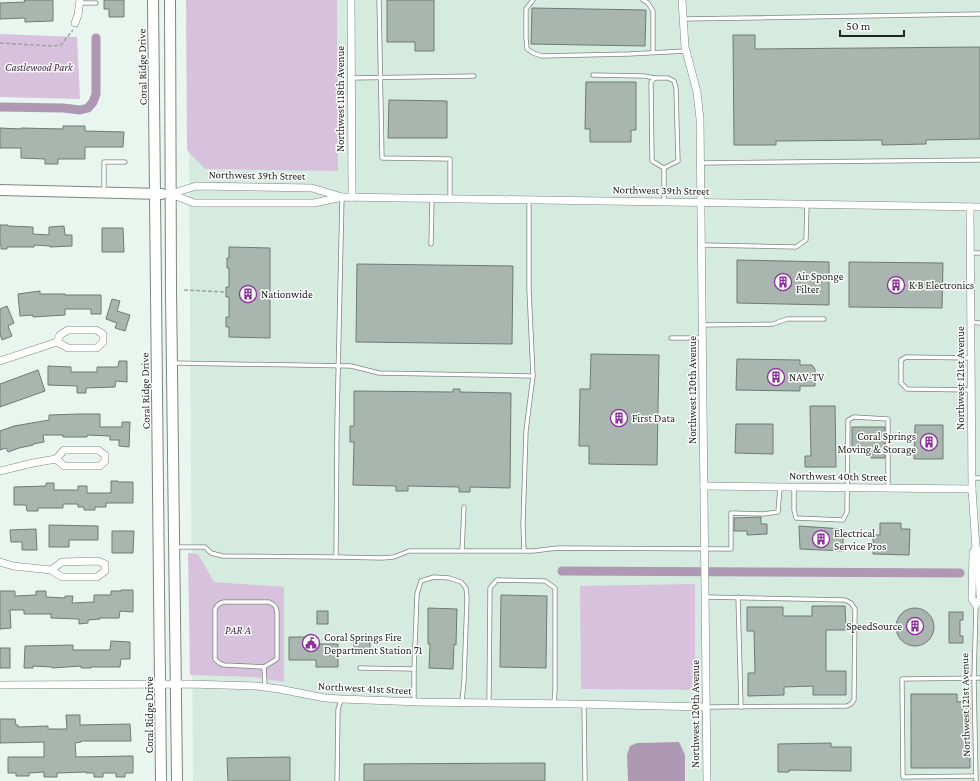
<svg xmlns="http://www.w3.org/2000/svg" width="980" height="781" font-family="'Crimson Pro',serif">
<rect width="100%" height="100%" fill="#e8f6ef"/>
<path fill="#d6ebe0" d="M188,0H980V781H193Z"/>
<g fill="#d8c1dc">
<path d="M186,0H337L338,171L205,169L187,150Z"/>
<path d="M0,34L77,37L80,99L0,97Z"/>
<path d="M188,553L198,554L214,582L284,587V682L254,677L190,675Z"/>
<path d="M695,584V690L581,689L580,586Z"/>
</g>
<path fill="#ae98b3" d="M679,742L685,755V781H628L627,755L630,746L637,743Z"/>
<g fill="none" stroke-linecap="round" stroke-linejoin="round">
<g stroke="#ae98b3" stroke-width="9">
<path d="M0,107L63,108L80,110L88,108L93,102L96,94V38"/>
<path d="M562,571L960,573"/>
</g>
</g>
<g fill="#a9b6af" stroke="#6e7a74">
<path d="M24,0H53V21L25,22V18L0,19V3L25,2Z"/>
<path d="M104,0H124V17H109V9H104Z"/>
<path d="M387,0H434V51H415V42H387Z"/>
<path d="M532,8L646,10L645,46L531,44Z"/>
<path d="M733,35H755V49L980,47V139L926,140V144L882,145V140L776,141V145H734Z"/>
<path d="M586,82H636V130H631V142H590V129H585Z"/>
<path d="M389,100L447,101V138H388Z"/>
<path d="M63,126H85V131L124,132L123,147H85V159H58V164H45V159L21,158V148H0V128L21,129V128L63,129Z"/>
<path d="M0,225H8V226L33,227V234L49,235V227L64,226L65,235H72V246L50,247V246L34,245V247H7V249H1V245H0Z"/>
<path d="M102,228H123L124,252H102Z"/>
<path d="M229,247L270,248V338L229,337V327H226V317H229V297H226V287H229V268H227V258H229Z"/>
<path d="M737,260L829,262V305L737,303Z"/>
<path d="M849,262L943,263L942,308L849,307Z"/>
<path d="M357,264L513,266L512,344L356,342Z"/>
<path d="M40,291V294H65V295H101V314H91V309H65V315L33,317V315L20,316L18,294Z"/>
<path d="M112,299L120,301L117,311L130,315L125,331L115,328L117,323L106,319Z"/>
<path d="M7,306L14,323L8,326L12,336L2,340L0,334V309Z"/>
<path d="M591,354L659,355L657,465L589,464V446H579L580,389H590Z"/>
<path d="M737,359L800,360V365H812L815,369V386H800V391L736,390Z"/>
<path d="M119,361H127V382L116,381L115,387L86,388V393H77V386L48,385V366L71,367V372H97V367H118Z"/>
<path d="M38,370L45,391L0,407V384Z"/>
<path d="M453,389H460V392L511,393L510,488L470,487V492H459V487L408,486V491H396V486L353,485L354,442H350V426H354V391L453,392Z"/>
<path d="M810,406H835L836,467H805V456H811Z"/>
<path d="M79,414H100V427H122V422H130L129,447L119,446V440H110V436L87,435V437H63V435H43L44,442L33,444V445L19,448L8,452L6,448L0,450V431L14,426L49,420V415Z"/>
<path d="M736,424H773V454L735,453Z"/>
<path d="M915,425H943V459H914Z"/>
<path d="M852,427H885V458H871V448H852Z"/>
<path d="M111,481H118V482H133V503H106V507H95V510H84V507H78V504H63V508H38V511H27L26,505H14V487L46,486V483H54V490H78V486H87V493H111Z"/>
<path d="M761,517V524H767V534L747,535V531H734V518Z"/>
<path d="M880,523H901V529H910L909,555L873,554V535H880Z"/>
<path d="M49,525L98,526V540H69V547H49Z"/>
<path d="M799,526L843,529V551L800,549Z"/>
<path d="M36,529L37,550H22V542H11L10,530Z"/>
<path d="M112,531H134L133,553H112Z"/>
<path d="M121,590H133V612L120,611L119,618H99L100,619L88,620V623L79,624V619L51,618V614H24V610H10L11,628L0,629V591H15V596L36,595V591H46V597L65,598V596H73L72,603L94,602V595H111V591H121Z"/>
<path d="M501,595L547,596L546,668L500,667Z"/>
<path d="M812,606H845L846,630H826V671H846V695H813V686L784,687V695L748,696V673H755L754,631H747V607H783V616H812Z"/>
<path d="M428,608L457,609L456,645L454,644L453,669L429,668L430,644H428Z"/>
<circle cx="915" cy="627" r="19"/>
<rect x="317" y="611" width="11" height="13"/>
<path d="M949,612H963V620H960V636H963V643H949Z"/>
<path d="M289,637H313V644H338V667H316V660H289Z"/>
<rect x="354" y="640" width="16" height="14"/>
<path d="M111,641L130,642V659H121L120,667H91V668H81V666L52,668V667L33,666V668H24L25,646L73,645V650H110Z"/>
<rect x="0" y="648" width="10" height="20"/>
<path d="M911,694H957V702L970,701V768H911Z"/>
<path d="M66,715H80V725L130,724L131,741H81V742L75,743L76,757L133,756V773H125V777H116V773H103V777H94V773H86V772L57,773V777H44V772L29,773V776H16V773H8V757H44V742L0,743V719H15L16,725H18V727L48,726V729H67Z"/>
<path d="M831,743V747H851V771L789,770V772H778V744Z"/>
<path d="M290,757V781H228L227,758Z"/>
<path d="M545,763V781H364V764Z"/>
</g>
<g fill="none" stroke-linecap="round" stroke-linejoin="round">
<g stroke="#7b8780" stroke-width="5">
<g id="lane">
<path d="M379,0L382,158L450,159V198"/>
<path d="M533,0L526,9V38L527,49L533,53L542,56L629,54L686,51"/>
<path d="M643,0L648,3L653,11V52"/>
<path d="M80,3H96"/>
<path d="M683,19L980,14"/>
<path d="M593,75L644,76L655,78"/>
<path d="M351,78L474,76"/>
<path d="M701,163L980,160"/>
<path d="M664,168L678,161L676,88L674,81L668,78H655L651,82L652,161L664,168V202"/>
<path d="M104,191V162H125"/>
<path d="M431,244L432,199"/>
<path d="M702,245L796,247L806,240L807,204"/>
<path d="M970,253H980"/>
<path d="M971,322L980,323"/>
<path d="M702,325L773,324L787,319H824"/>
<path d="M671,338H703"/>
<path d="M971,358L906,357L901,360V383L907,389L971,390"/>
<path d="M173,363L351,366L379,373L533,376"/>
<path d="M972,478H980"/>
<path d="M794,487V510L796,518L843,520L847,512L848,420L854,417L888,419V488"/>
<path d="M175,547H205L211,553L223,556L336,557L382,558L394,557L409,551H533L558,548L731,549V513L763,514L778,512L780,487"/>
<path d="M462,551L464,507"/>
<path d="M524,551L523,525L526,431L533,376L529,289V200"/>
<path d="M336,557L337,423L342,197"/>
<path d="M705,597L845,600L851,603L855,609L854,700L851,704L847,706L706,707"/>
<path d="M738,597L741,707"/>
<path d="M224,602H269C275,605 277,607 277,614V659L264,667L224,665C219,664 218,662 215,659V609C217,605 219,603 224,602Z"/>
<path d="M976,605L974,679L976,781"/>
<path d="M264,667L265,687"/>
<path d="M360,668L414,669V701"/>
<path d="M414,669L417,594L421,581L434,577L449,578L461,582L466,588L467,599L464,680L462,702"/>
<path d="M489,703L490,588L497,580L545,581L555,588V690L554,703"/>
<path d="M584,704L585,781"/>
<path d="M976,776L903,777L902,679L980,678"/>
<path d="M337,781L338,710L341,699"/>
</g>
</g>
<g stroke="#7b8780" stroke-width="8">
<g id="street">
<path d="M351,0L352,197"/>
<path d="M682,0L685,47L697,92L700,119L707,781"/>
<path d="M75,23L78,15L80,0"/>
<path d="M171,194L194,203H314L342,197L980,207"/>
<path d="M171,194L196,186L312,188L342,197"/>
<path d="M970,207L972,489L976,548L978,552L980,595"/>
<path d="M0,361L57,342L60,335L68,330H96L103,334V342L97,348H68L57,342"/>
<path d="M0,471L33,463L56,459L64,450H98L105,455V461L100,466H64L56,459"/>
<path d="M704,486L972,489"/>
<path d="M976,548L973,552L972,599L976,605L980,599"/>
<path d="M0,562L13,566L51,570L62,577H97L105,571V564L98,561L62,562L51,570"/>
<path d="M0,685L189,684L256,686L279,689L325,698L341,699L420,702L576,704L706,707"/>
</g>
</g>
<g stroke="#7b8780" stroke-width="12">
<g id="secondary">
<path d="M153,0L161,781"/>
<path d="M170,0L171,290L177,781"/>
<path d="M0,190L162,194"/>
</g>
</g>
<g stroke="#9ca7a2" stroke-width="1.5" stroke-dasharray="4 2" stroke-linecap="butt">
<path d="M0,43L51,46L61,45L73,30"/>
<path d="M184,290L226,292"/>
</g>
<use href="#lane" stroke="#fff" stroke-width="3.5"/>
<use href="#street" stroke="#fff" stroke-width="7"/>
<use href="#secondary" stroke="#fff" stroke-width="10"/>
</g>
<defs>
<g id="building-ring" transform="scale(0.9)"><circle r="9.5" fill="#fff" stroke="#8c329d" stroke-width="1.5"/><path d="M-4-6H4V6H1V3H-1V6H-4ZM-2.5-4.3h1.7v1.8h-1.7ZM.8-4.3h1.7v1.8H.8ZM-2.5-1h1.7V.8h-1.7ZM.8-1h1.7V.8H.8Z" fill="#8c329d"/></g>
<g id="civic-ring" transform="scale(0.9)"><circle r="9.5" fill="#fff" stroke="#8c329d" stroke-width="1.5"/><path d="M-.6-6.5H3V-4.5H.6V-3L4-1V1h2V6H-6V1h2V-1L-.6-3ZM-1.2 2.5V6h2.4V2.5Z" fill="#8c329d"/></g>
</defs>
<g fill-rule="evenodd">
<use href="#building-ring" x="783" y="282"/>
<use href="#building-ring" x="896" y="285"/>
<use href="#building-ring" x="248" y="294"/>
<use href="#building-ring" x="776" y="377"/>
<use href="#building-ring" x="619" y="418"/>
<use href="#building-ring" x="929" y="442"/>
<use href="#building-ring" x="821" y="539"/>
<use href="#building-ring" x="915" y="626"/>
<use href="#civic-ring" x="311" y="643"/>
</g>
<g text-anchor="middle" stroke-width="3" stroke-linejoin="round" paint-order="stroke">
<g font-size="11" font-style="italic" fill="#3d1e43" stroke="#fff">
<text x="39" y="71">Castlewood Park</text>
<text x="238" y="634">PAR A</text>
</g>
<g font-size="11" fill="#212623" stroke="#fff">
<text transform="translate(142 67) rotate(-91)" y="4">Coral Ridge Drive</text>
<text transform="translate(340 99) rotate(-90)" y="4">Northwest 118th Avenue</text>
<text transform="translate(257 175) rotate(1)" y="4">Northwest 39th Street</text>
<text transform="translate(661 190) rotate(1)" y="4">Northwest 39th Street</text>
<text transform="translate(960 378) rotate(-90)" y="4">Northwest 121st Avenue</text>
<text transform="translate(692 390) rotate(-90)" y="4">Northwest 120th Avenue</text>
<text transform="translate(145 391) rotate(-91)" y="4">Coral Ridge Drive</text>
<text transform="translate(838 476) rotate(1)" y="4">Northwest 40th Street</text>
<text transform="translate(365 688) rotate(3)" y="4">Northwest 41st Street</text>
<text transform="translate(965 705) rotate(-91)" y="4">Northwest 121st Avenue</text>
<text transform="translate(695 714) rotate(-90)" y="4">Northwest 120th Avenue</text>
<text transform="translate(149 715) rotate(-90)" y="4">Coral Ridge Drive</text>
</g>
<g font-size="11" fill="#212623" stroke="#fff" text-anchor="start">
<text x="796" y="280">Air Sponge<tspan x="796" dy="13">Filter</tspan></text>
<text x="909" y="289">K B Electronics</text>
<text x="261" y="298">Nationwide</text>
<text x="789" y="381">NAV-TV</text>
<text x="632" y="422">First Data</text>
<text x="916" y="440" text-anchor="end">Coral Springs<tspan x="916" dy="13">Moving &amp; Storage</tspan></text>
<text x="834" y="537">Electrical<tspan x="834" dy="13">Service Pros</tspan></text>
<text x="902" y="630" text-anchor="end">SpeedSource</text>
<text x="324" y="641">Coral Springs Fire<tspan x="324" dy="13">Department Station 71</tspan></text>
</g>
</g>
<path d="M840 30v6h64v-6" fill="none" stroke="#212623" stroke-width="2"/>
<text x="846" y="30" font-size="12" fill="#212623" stroke="#ffffff" stroke-width="3" paint-order="stroke">50 m</text>
</svg>
